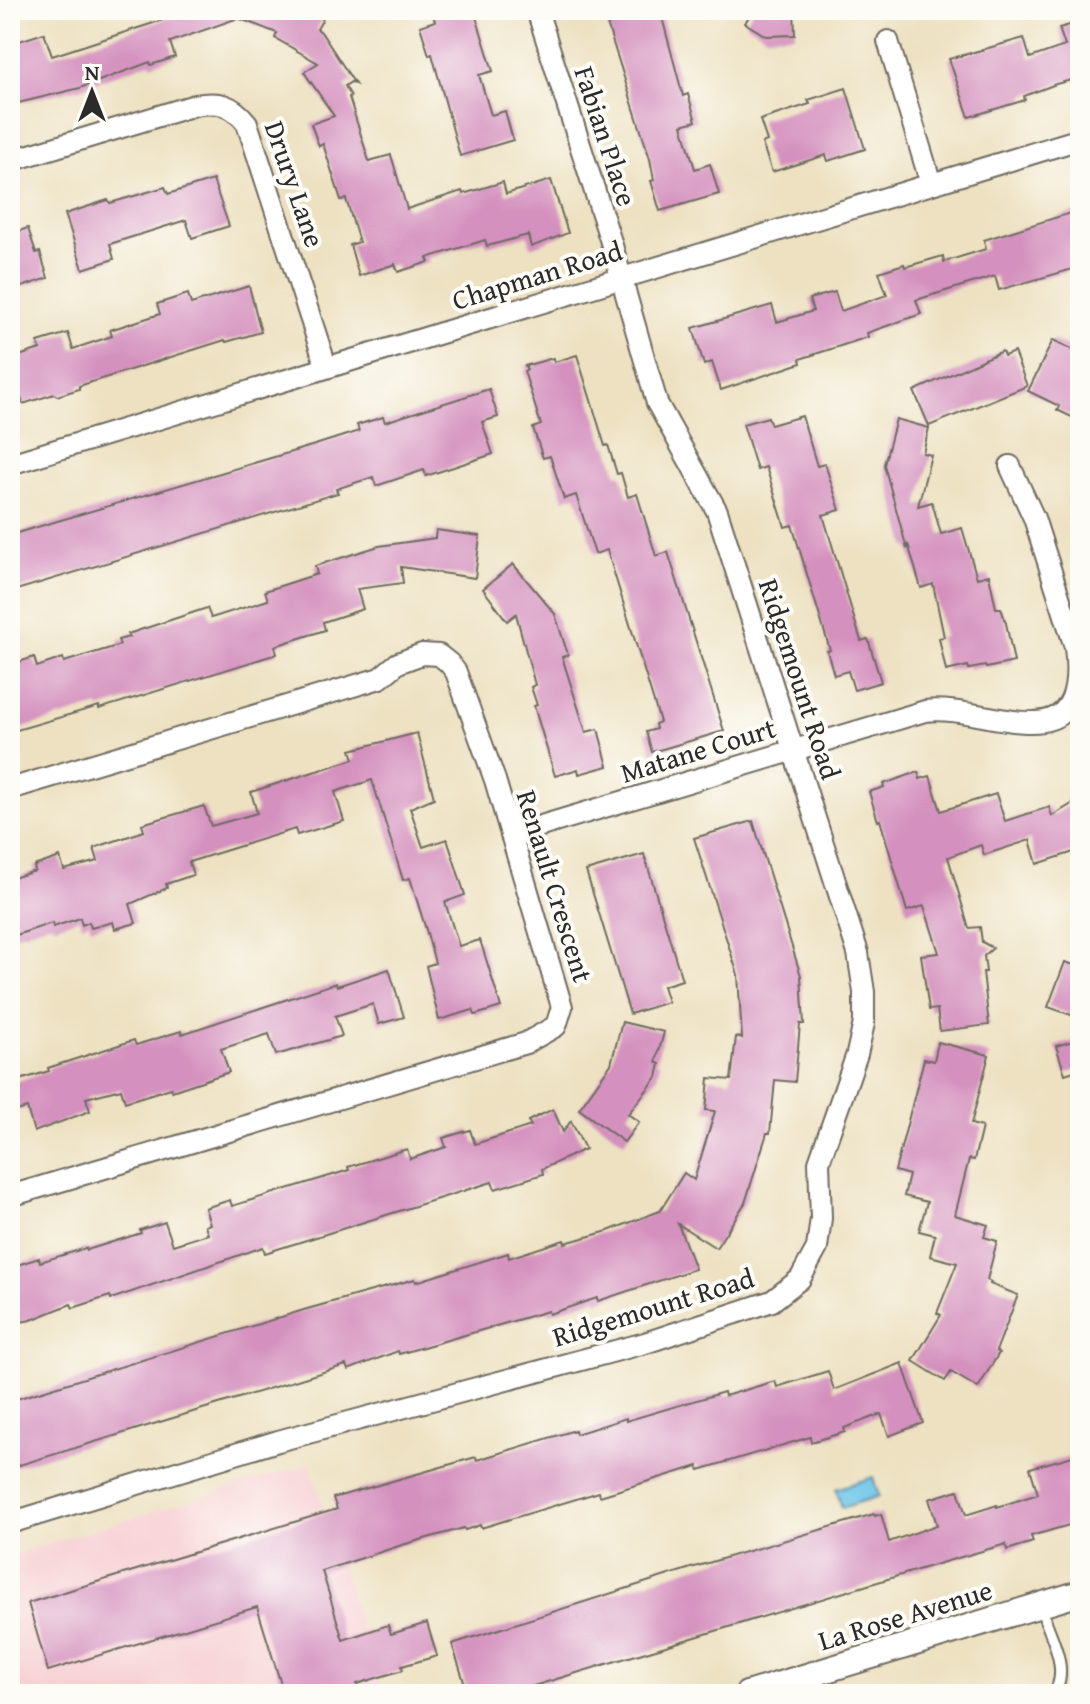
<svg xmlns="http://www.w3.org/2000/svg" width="1090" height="1704" font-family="'Gentium Book Plus',serif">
<rect width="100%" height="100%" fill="#fdfcf7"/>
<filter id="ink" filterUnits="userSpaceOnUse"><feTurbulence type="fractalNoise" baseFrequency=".0125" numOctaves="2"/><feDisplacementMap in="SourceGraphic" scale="16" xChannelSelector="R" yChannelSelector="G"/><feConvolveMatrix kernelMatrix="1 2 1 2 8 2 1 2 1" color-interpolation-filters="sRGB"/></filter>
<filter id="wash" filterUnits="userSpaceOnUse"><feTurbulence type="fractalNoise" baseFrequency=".006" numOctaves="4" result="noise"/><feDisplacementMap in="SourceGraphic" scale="32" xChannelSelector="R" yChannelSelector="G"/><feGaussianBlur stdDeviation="1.8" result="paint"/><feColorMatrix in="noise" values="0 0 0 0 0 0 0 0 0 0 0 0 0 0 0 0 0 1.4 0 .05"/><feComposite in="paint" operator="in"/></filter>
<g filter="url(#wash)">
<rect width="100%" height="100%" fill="#ede1c1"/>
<path fill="#f7cfd3" d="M310,1464L382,1694H16L10,1676V1555Z"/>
<path fill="#6cc4e9" stroke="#4c788a" stroke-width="2" d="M873,1477L879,1496L842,1508L836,1489Z"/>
<g id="blocks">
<g fill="#d490be">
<path d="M173,10H328L317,29L321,32L355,84L351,82L345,86L351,96L349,97L369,161L391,155L407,209L462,191L463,194L503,182L506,194L551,180L568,233L531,247L528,235L487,246L485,240L427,258L429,262L398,272L395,264L359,276L350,245L359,242L346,199L341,200L323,144L319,146L311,124L334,116L304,72L318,63L275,38L277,33L238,18L170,42L175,57L151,65L150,62L80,88L10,105V44L44,33L52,56L175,16Z"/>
<path d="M431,10H474L493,71L479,75L491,115L505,111L513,140L460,156L432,54L429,55L420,26L435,21Z"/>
<path d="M639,10H660L683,96L688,94L696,121L682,125L695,169L710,164L719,194L660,211L651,181L654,180L650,159L607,24L617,21L616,17Z"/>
<path d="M753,10H794L795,35L766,36L745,23Z"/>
<path d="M1080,22V80L1075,79L1056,84L1024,96L1025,100L969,117L949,59L1024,38L1030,58L1065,46L1059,28Z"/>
<path d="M846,88L865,149L828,161L826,155L772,172L762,143L767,141L760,120L810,104L808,100Z"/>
<path d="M213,180L229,226L192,238L186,220L110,244L114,259L83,269L65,214L108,200L110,203L165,187L168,194Z"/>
<path d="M1080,210V267L999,290L995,276L916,300L921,314L867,333L868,337L800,359L801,363L721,390L712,362L704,365L693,328L772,305L777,322L813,311L809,299L835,292L841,311L887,295L879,272L904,264L905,267L943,256L944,262L986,249L984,240Z"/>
<path d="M28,228L36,253L40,252L48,278L19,288L10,258V234Z"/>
<path d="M249,286L261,332L226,342L225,340L79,386V389L57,396L54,394L23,404L21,398L10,401V359L40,349L38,342L68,333L73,349L112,336L110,330L160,314L157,304L188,294L191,304Z"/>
<path d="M1053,340L1080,353V421L1057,410L1059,406L1028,391Z"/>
<path d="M1002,351L1004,356L1014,352L1027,386L929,426L914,391Z"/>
<path d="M577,355L605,446L608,445L617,474L621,473L628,497L637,494L656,556L668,552L724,731L652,752L646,732L656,729L655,724L660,722L607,550L595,554L576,495L564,499L550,456L543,458L533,428L541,425L524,371L527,370L525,366L553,358L554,362Z"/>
<path d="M489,389L498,417L482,422L493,454L426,476L424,470L376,486L373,477L336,489L338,493L10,592V535L315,445L359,431L357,425L383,417L385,422Z"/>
<path d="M802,416L817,466L825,464L840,510L823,515L861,641L868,639L881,682L854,690L848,671L834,675L827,651L830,650L792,525L785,527L766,467L757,470L743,424L768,417L771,425Z"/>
<path d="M896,419L929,428L923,453L931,455L918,506L932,502L941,534L962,528L977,578L989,575L996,608H1001L1006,623L1014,662L986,668L985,666L969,669L968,666L946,671L939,638L944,637L933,584L921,588L908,544L907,549L884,465Z"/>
<path d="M436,530L480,536L475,578L401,567L403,583L357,589L363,609L323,622L325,630L275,646L277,654L99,709V706L10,732V665L34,657L37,667L63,658L64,662L120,645L118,640L129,637L128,634L207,608L211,618L268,600L265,591L317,574L315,566L379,546L435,538Z"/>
<path d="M513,564L555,614L568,655L562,657L586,732L598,729L608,766L579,774L578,769L555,776L534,706L537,705L531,687L535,685L516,614L507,621L483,589Z"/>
<path d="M417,733L434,798L410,808L423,847L447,839L465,895L445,902L459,946L480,940L501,1007L475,1015L473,1010L439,1020L426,966L435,963L427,933L410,878L403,880L372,780L335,792L344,821L297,835L295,829L189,862L193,875L166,884L167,888L130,904L136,923L115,929L113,922L91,928L89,922L82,925L80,918L53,927L52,923L10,937V879L35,871L34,866L60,857L64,870L98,861L94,848L144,831L142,824L204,806L211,826L257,813L251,792L354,759L351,750Z"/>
<path d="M918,772L920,779L930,776L941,811L996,794L1005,821L1049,807L1052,816L1080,799V850L1037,864L1030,840L984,855L981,845L948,857L969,928L980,927L982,942L993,948L984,956L986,972H983L989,1025L940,1031L937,1009L929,1010L921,955L939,953L924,906L907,911L880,820L878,821L869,792L884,787L883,784Z"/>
<path d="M753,821L801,976L804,1024H800L795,1082L775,1080L770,1133H767L745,1203L716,1248L678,1224L695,1269L598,1301L597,1298L549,1314L548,1311L399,1354L398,1351L348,1370L346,1365L10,1468V1401L307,1309L415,1279L416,1282L508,1253L509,1258L564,1240L565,1243L608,1231L660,1211L684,1173L694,1180L715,1111L706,1110L709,1078L731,1080L736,1037L742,1038L738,975L694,838Z"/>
<path d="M644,854L682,980L663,986L668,1002L630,1014L586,871Z"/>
<path d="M1065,962L1080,967V1018L1048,1007Z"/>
<path d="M389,969L404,1017L379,1024L373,1004L335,1016L342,1036L276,1055L269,1034L221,1049L229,1072L172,1091L171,1088L125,1102L121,1089L86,1098L90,1111L34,1132L27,1108L10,1113V1083L49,1071L48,1068L134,1040L136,1045L181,1031L182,1034L336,983L337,986Z"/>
<path d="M622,1022L664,1032L656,1062L660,1064L657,1077L628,1114L639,1122L624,1142L579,1109L611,1064Z"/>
<path d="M1080,1039V1069L1065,1074L1056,1046Z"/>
<path d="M938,1042L989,1055L971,1124L982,1127L974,1160L969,1159L955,1215L988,1225L984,1237L997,1241L987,1280L991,1282L990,1284L1018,1295L996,1351L999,1353L978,1388L951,1372L945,1381L913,1361L941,1315L937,1313L957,1263L930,1256L935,1235L919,1231L927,1202L904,1196L909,1175L895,1171L924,1059L934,1061Z"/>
<path d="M553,1109L563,1132L571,1121L585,1149L542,1169L543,1174L495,1189L492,1182L265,1253L263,1247L111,1299L110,1296L73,1308L71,1304L31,1320L10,1324V1293L16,1291L14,1284L19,1282L14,1266L39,1258L40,1262L86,1248L87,1250L141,1233L140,1230L165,1222L173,1245L208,1234L205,1226L210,1224L205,1208L230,1200L232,1206L349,1170L348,1167L407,1149L410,1159L446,1147L443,1138L470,1130L475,1144L531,1126L528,1121Z"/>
<path d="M902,1363L923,1423L889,1436L881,1414L844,1428L845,1432L811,1442L810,1437L699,1470L698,1466L600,1496L599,1492L481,1528L480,1525L465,1530L464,1528L402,1545L322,1571L343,1640L388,1625L391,1634L427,1623L437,1656L402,1666L403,1670L357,1684L360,1694H284L257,1607L48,1671L28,1603L337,1509L333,1498L476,1457L477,1460L575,1430L576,1434L626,1418V1421L724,1392L725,1396L775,1381L777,1387L828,1371L834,1390Z"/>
<path d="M1080,1454V1522L1031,1536L1033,1542L1007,1550L1006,1544L934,1565L507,1694H468L452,1644L691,1568L874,1514L875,1516L881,1514L889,1542L937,1525L929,1499L958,1490L966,1515L997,1505V1507L1038,1494L1030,1468Z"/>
</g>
</g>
</g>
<g filter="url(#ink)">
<use href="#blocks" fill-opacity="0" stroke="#6f6b60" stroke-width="2"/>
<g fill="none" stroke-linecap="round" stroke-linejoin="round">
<g stroke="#6f6b60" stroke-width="14">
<path id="service" d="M1040,1606C1048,1631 1072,1671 1053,1694"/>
</g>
<g stroke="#6f6b60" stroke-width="24">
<g id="minor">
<path d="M888,41L931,184"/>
<path d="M10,161L195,105C219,101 232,104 247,123L326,366"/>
<path d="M10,464L1080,139"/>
<path d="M10,789L380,678L398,663L422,654L439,655L449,663L456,672L495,780L562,1007L556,1026L526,1043L10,1196"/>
<path d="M511,835L925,711C988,703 1090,770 1075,647L1034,518L1010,466"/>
<path d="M10,1523L278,1441L645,1343L772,1301L800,1279L817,1248L821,1218L819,1162L857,1054L864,1023V992L858,953L717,511L657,403L611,242L537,10"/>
</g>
</g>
<g stroke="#6f6b60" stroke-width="28">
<path id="tertiary" d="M747,1694L1080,1593"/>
</g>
<use href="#service" stroke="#fff" stroke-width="10"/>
<use href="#minor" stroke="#fff" stroke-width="20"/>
<use href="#tertiary" stroke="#fff" stroke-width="24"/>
</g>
</g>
<g text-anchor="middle" stroke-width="8" stroke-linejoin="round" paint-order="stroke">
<g font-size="28" fill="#2b2b2b" stroke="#fdfcf7">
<text transform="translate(606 136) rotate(72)" y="10">Fabian Place</text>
<text transform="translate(295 184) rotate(71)" y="10">Drury Lane</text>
<text transform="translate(537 275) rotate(-17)" y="10">Chapman Road</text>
<text transform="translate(800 679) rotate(72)" y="10">Ridgemount Road</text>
<text transform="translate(698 750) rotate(-17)" y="10">Matane Court</text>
<text transform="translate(555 886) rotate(73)" y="10">Renault Crescent</text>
<text transform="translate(653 1307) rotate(-17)" y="10">Ridgemount Road</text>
<text transform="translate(905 1615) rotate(-17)" y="10">La Rose Avenue</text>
</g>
</g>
<rect width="1090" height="1704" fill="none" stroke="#fdfcf7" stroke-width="40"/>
<g transform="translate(92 92)" stroke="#fdfcf7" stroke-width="6" paint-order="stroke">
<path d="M0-6L14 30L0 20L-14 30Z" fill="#2b2b2b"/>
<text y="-12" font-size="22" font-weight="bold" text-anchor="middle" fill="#2b2b2b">N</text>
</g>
</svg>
